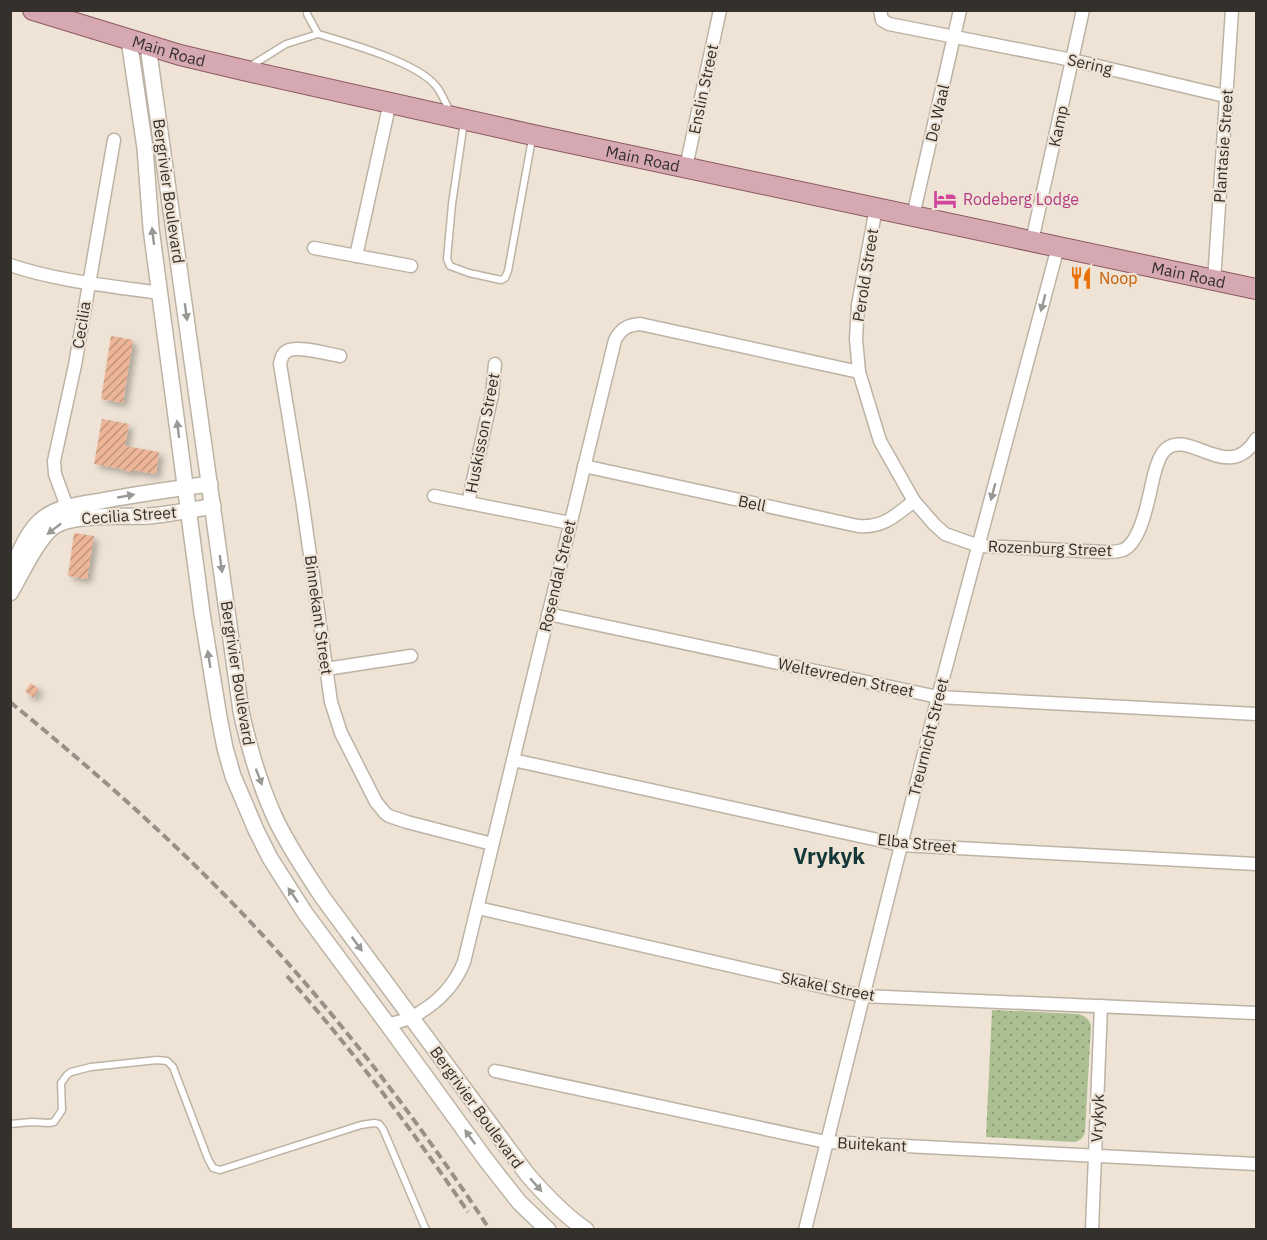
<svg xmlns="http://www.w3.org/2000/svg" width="1267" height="1240" font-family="'IBM Plex Sans',sans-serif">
<defs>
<pattern id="grass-dots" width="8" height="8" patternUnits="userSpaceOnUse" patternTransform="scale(1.5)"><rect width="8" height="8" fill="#acbf92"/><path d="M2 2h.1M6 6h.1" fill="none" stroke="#8d9c77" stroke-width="1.8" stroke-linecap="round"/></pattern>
<pattern id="building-hatch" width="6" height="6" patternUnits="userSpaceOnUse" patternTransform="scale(1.5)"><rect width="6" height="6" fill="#edb698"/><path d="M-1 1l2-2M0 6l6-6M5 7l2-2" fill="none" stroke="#c1947c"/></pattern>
<filter id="shadow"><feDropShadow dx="4.5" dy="4.5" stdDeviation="3" flood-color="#0004"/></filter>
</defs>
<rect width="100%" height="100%" fill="#eee3d5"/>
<path fill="url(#grass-dots)" d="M992,1010L1078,1014C1085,1016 1088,1018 1091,1025L1085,1132C1083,1138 1080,1141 1074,1142L986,1137Z"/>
<g fill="url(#building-hatch)" filter="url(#shadow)">
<path d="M111,336L133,340L123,403L101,399Z"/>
<path d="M102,419L129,424L125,446L159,452L156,474L133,470V472L121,470V469L94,464Z"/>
<path d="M74,533L94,536L87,579L68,576Z"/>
<path d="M31,683L39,689L33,698L25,691Z"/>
</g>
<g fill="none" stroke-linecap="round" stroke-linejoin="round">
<g stroke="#bdb3a5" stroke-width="9">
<g id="service">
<path d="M307,14L318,34C348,43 417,62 436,86C442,93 445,103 450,111"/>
<path d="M249,67L286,44L318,34"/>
<path d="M464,122L452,204L447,259L450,266L469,273L501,280L505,278L508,271L532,139"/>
<path d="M10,1124L32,1122L49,1123L54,1122L62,1110L61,1083L67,1075L71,1072L91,1067L157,1060L167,1061L173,1067L208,1159L213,1168L220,1170L361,1125L374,1123L379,1124L383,1129L426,1230"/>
</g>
</g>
<g stroke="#bdb3a5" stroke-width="15">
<g id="minor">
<path d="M880,10L882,20L889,24L1072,60L1225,96"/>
<path d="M686,167L720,10"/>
<path d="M876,208L858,305L856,339L859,372L880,441L914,501L934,524L945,534L979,546L1105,552C1111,552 1117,552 1123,550C1142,542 1149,495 1154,475C1156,467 1159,456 1165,450C1188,427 1229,485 1256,439"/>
<path d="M913,216L960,10"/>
<path d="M1032,241L1083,10"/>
<path d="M314,248L411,266"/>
<path d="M356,256L390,102"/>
<path d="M10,265C56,281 112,286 160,293"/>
<path d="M1214,281L1232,10"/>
<path d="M340,356C328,354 297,345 287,351C282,354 281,359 280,364L302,499L331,702L341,733L376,802L385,813L389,816L407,822L492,844"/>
<path d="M584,466L858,526C883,528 895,516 914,501"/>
<path d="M434,496L570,523"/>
<path d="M468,503L492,395L495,364"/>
<path d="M67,507L55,474L54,461L75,365L114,140"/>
<path d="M548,614L938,697L1256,714"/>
<path d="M326,669L411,656"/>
<path d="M513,760L901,845L1256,864"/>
<path d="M478,908L863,996L1256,1013"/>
<path d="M388,1025C396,1022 404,1021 412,1017C435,1005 454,987 464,962L615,340C621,329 627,325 640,324L859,372"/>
<path d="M495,1071L826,1142L1256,1164"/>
<path d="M805,1230L938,697L1058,247"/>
<path d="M1092,1230L1101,1006"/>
</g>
</g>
<g stroke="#bdb3a5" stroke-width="18">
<g id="tertiary">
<path d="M129,40L145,148L151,228L202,613L219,717L225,748L233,776L256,830L270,858L305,913L388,1025L486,1160L519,1202L548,1230"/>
<path d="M148,46L241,711C249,748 259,783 275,818C288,846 306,872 323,898L527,1174C545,1195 563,1214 586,1230"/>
<path d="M10,572C19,555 26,534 40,521C57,506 80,505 101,501C137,494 174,489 210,484"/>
<path d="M10,593C21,575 37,539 53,527C72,513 125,517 149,516C171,514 192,510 213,506"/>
</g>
</g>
<g stroke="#8c5962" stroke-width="22">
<g id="primary">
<path id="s1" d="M33,10L180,55L243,70L533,135L1256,289"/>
</g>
</g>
<use href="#service" stroke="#fff" stroke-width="6"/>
<use href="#minor" stroke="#fff" stroke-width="12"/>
<use href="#tertiary" stroke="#fff" stroke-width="15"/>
<use href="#primary" stroke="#d6a9b2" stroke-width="20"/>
<g stroke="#999188" stroke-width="4" stroke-dasharray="9 4.5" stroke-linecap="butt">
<path d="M10,702C97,773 181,847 257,929C343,1022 420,1123 490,1230"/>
<path d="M287,976C353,1050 412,1130 468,1212"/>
</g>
</g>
<defs><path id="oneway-solid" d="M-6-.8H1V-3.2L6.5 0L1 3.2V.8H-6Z" transform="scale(1.5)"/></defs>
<g fill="#9a9895">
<use href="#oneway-solid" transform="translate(153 236) rotate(-97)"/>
<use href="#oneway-solid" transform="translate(1043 303) rotate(105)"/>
<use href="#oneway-solid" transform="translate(186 312) rotate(82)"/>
<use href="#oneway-solid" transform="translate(178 429) rotate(-97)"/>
<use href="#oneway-solid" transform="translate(993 492) rotate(105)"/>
<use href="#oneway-solid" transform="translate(126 496) rotate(-10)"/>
<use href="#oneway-solid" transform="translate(54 529) rotate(142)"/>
<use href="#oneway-solid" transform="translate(221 564) rotate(82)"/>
<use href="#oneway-solid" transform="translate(209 659) rotate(-99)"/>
<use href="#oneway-solid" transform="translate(259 777) rotate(69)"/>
<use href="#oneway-solid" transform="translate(293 895) rotate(-124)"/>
<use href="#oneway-solid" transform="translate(357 944) rotate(54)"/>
<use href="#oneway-solid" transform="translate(470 1137) rotate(-126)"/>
<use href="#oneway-solid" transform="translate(536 1185) rotate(49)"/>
</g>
<defs>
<g id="hotel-bare" transform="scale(1.8)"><path d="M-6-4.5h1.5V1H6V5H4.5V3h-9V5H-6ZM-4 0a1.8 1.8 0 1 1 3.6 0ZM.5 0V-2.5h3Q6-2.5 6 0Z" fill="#d1479c" stroke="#eee3d5" stroke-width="2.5" paint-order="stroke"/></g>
<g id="restaurant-bare" transform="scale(1.8)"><path d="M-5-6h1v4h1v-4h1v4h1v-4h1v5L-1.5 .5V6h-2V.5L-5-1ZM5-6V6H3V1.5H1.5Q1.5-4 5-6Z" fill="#e8710a" stroke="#eee3d5" stroke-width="2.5" paint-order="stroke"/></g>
</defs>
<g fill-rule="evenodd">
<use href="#hotel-bare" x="945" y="199"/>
<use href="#restaurant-bare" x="1081" y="278"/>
</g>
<g text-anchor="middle" stroke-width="4.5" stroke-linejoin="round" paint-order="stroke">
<g font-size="16" fill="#34302b" stroke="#eee3d5">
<text dy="6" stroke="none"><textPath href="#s1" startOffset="142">Main Road</textPath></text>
<text transform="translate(1090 64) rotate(13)" y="6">Sering</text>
<text transform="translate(703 89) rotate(-78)" y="6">Enslin Street</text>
<text transform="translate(937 113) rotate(-77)" y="6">De Waal</text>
<text transform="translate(1058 126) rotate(-78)" y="6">Kamp</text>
<text transform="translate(1223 146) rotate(-86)" y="6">Plantasie Street</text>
<text dy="6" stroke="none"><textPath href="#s1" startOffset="628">Main Road</textPath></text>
<text transform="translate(169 191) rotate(82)" y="6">Bergrivier Boulevard</text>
<text transform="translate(865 275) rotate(-81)" y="6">Perold Street</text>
<text dy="6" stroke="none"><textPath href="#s1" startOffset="1186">Main Road</textPath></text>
<text transform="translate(81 325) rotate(-81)" y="6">Cecilia</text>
<text transform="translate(482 433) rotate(-79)" y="6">Huskisson Street</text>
<text transform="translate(752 503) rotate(12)" y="6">Bell</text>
<text transform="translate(129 515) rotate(-4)" y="6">Cecilia Street</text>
<text transform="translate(1050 548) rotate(2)" y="6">Rozenburg Street</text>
<text transform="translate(557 576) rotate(-77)" y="6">Rosendal Street</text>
<text transform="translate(319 615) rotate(82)" y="6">Binnekant Street</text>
<text transform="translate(238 673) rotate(81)" y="6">Bergrivier Boulevard</text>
<text transform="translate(846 677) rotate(12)" y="6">Weltevreden Street</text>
<text transform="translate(928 737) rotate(-76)" y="6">Treurnicht Street</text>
<text transform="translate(917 843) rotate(6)" y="6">Elba Street</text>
<text transform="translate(828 986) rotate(11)" y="6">Skakel Street</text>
<text transform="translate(477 1107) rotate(54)" y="6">Bergrivier Boulevard</text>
<text transform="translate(1097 1118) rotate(-88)" y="6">Vrykyk</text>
<text transform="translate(872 1144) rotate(3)" y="6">Buitekant</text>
</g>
<g font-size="16" fill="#b23c85" stroke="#eee3d5" text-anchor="start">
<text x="963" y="205">Rodeberg Lodge</text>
</g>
<g font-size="16" fill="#c56008" stroke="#eee3d5" text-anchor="start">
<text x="1099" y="284">Noop</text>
</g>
<g font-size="22" font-weight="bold" fill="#143739" stroke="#eee3d5">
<text x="829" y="864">Vrykyk</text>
</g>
</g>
<rect width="1267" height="1240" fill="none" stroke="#34302b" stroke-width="24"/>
</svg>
